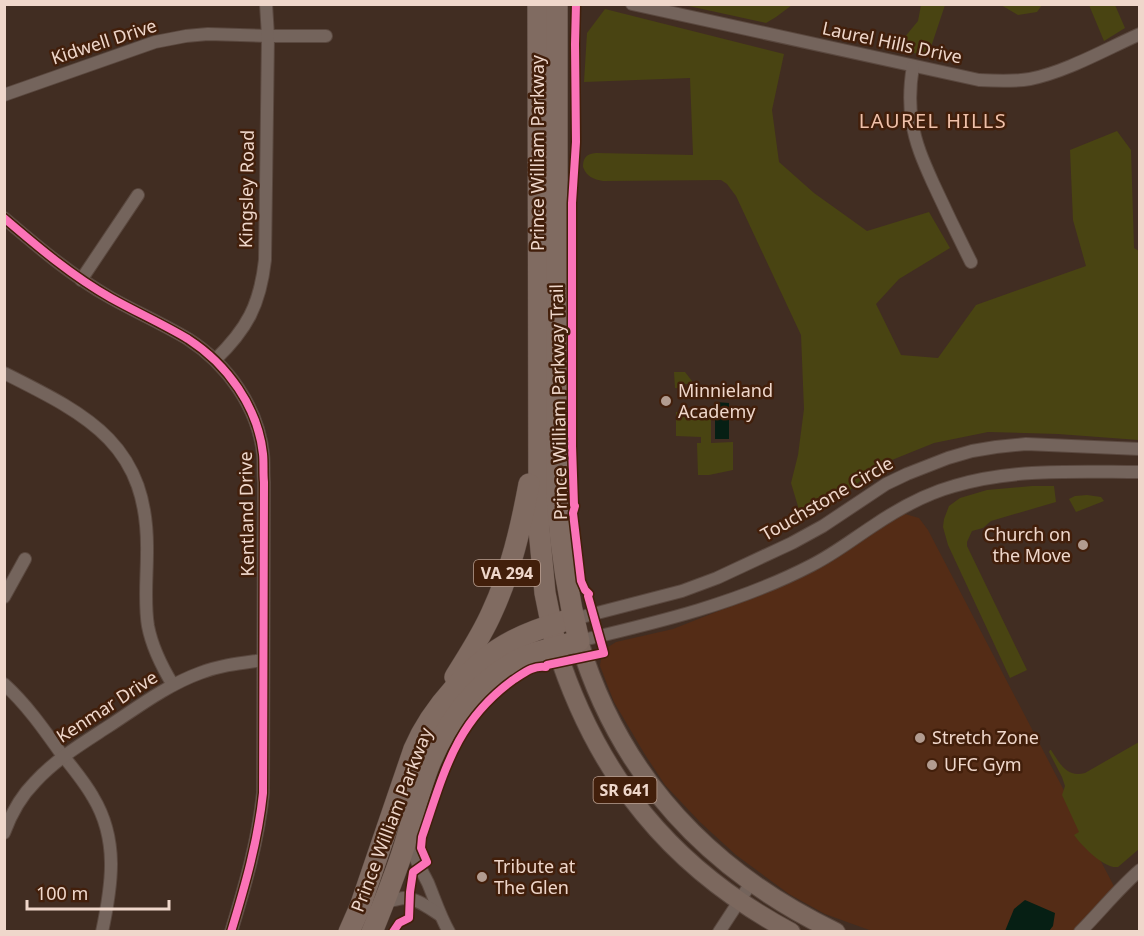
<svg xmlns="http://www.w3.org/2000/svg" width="1144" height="936" font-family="'Noto Sans',sans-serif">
<rect width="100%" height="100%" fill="#412d22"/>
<path fill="#542c16" d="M905,514L919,518L928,530L1117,892L1080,931H872L825,914L789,894L736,855L700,822L665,785L644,753L614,702L600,666L601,658L605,649L616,642L673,629L784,585L897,517Z"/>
<g fill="#494412">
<path d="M684,5H792L776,17L766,23Z"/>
<path d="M921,5H945L928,56L895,49L918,21Z"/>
<path d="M1001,5L1042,4V5L1037,12L1018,15Z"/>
<path d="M1089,5H1115L1125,28L1104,41Z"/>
<path d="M605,9L784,54L772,110L779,162L814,193L867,231L929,212L950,248L899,279L876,304L901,355L938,358L976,305L1086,266L1073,220L1070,150L1117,131L1131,150L1134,248L1139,251V440L1058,434L988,432L934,443L877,466L834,504L814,513L807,515L800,513L791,483L798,455L804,409L801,335L736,196L727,184L721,180L603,181C593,179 587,177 583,167C583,158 586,154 596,153L693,155L690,78L584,82L587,33Z"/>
<path d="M674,372H685L692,381V384H681V388H675Z"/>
<path d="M697,409H711V443L733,442V470L709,475H698L697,443H701V437L676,436V412H681V417H692V416H697Z"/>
<path d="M1032,486H1054L1056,502L991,521L983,528L972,531L967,542V546L1027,670L1010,678L948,545L943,527L944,519L949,506L960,498L987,490Z"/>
<path d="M1087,495L1101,497L1104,501L1076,512L1069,499L1075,496Z"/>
<path d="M1139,742V849L1118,867C1104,869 1082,846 1074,835L1079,832L1062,795L1065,786L1062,777L1049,752L1050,750H1051C1060,764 1067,778 1085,773Z"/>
</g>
<g fill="#061f14">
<path d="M715,402L729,403V439H715Z"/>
<path d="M1025,900L1055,913L1053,926L1049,931H1005L1014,909Z"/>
</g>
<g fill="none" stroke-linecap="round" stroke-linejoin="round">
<g stroke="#5a483f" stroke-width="14">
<g id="street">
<path d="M632,4L979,80C996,81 1013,82 1030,79C1066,72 1106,49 1140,34"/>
<path d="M913,66C910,84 909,103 912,121C915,143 924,163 933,183C945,209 958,236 971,262"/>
<path d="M4,95L155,42L186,36L208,34L268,36H326"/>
<path d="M4,218C38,247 72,276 111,298C136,312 163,324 188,339C227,364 258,407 263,454C264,463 263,473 264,482L263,793C258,841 245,886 231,932"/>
<path d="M81,280L138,195"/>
<path d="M215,360C247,329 260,305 265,260L268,36L266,4"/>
<path d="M4,373C90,416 149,445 147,553C147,577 144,602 148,626C152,647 162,667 173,685"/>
<path d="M4,597L25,559"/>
<path d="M574,619L682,591L717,578L792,543L823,526L886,484L907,474L948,458L972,451L996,447L1026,444L1140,449"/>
<path d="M579,641C659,622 739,603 812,565C834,554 853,539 873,526C898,509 925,494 954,486C1014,468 1078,472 1140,472"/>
<path d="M4,684C26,704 43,728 60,752C72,767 84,781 93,797C119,840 112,885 102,932"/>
<path d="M4,833C11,814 21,796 35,782C56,759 83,743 109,726C138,707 167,685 200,673C221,665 242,663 263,660"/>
<path d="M410,839C412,855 421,869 428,883C435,900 440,916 449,932"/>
<path d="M384,902C390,901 397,899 404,898C417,898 430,909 440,915"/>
<path d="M719,932L751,883"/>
<path d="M1080,932C1100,912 1118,889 1140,870"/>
</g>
</g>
<g stroke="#5a483f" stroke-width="20">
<g id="primary">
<path d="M579,641C620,777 709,871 836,932"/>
<path d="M556,647C597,776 671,868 791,932"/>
</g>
</g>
<g stroke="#5a483f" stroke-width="22">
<g id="highway">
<path d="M538,4L539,529L545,593L556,647"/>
<path d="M455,677C468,656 482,635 492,612C511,571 521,527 529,484"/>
<path d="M349,932L360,907L414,749C431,709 473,661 512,641C529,632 547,626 564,621"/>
<path d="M372,932C383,905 394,878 403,850C412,821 419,791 430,763C447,722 475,684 514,662C534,651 557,647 579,641C567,592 560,546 557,495V4"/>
</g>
</g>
<use href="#street" stroke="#74645c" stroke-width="12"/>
<use href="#primary" stroke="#7c685e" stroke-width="18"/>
<use href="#highway" stroke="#806b61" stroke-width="21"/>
<g stroke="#421f0b" stroke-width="11">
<g id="cycleway">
<path d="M4,218C38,247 72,276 111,298C136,312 163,324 188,339C227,364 258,407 263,454C264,463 263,473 264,482L263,793C258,841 245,886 231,932"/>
<path d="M393,932L399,923L409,918L410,892L413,872L427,862L421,848L422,837C444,773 455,722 513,680C524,673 533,665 546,667L547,665L604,653L588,596L589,594L585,590L581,581L573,513L575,506L574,505L572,446V203L576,142L575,44L576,4"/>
</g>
</g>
<use href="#cycleway" stroke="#fb73b8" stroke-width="8"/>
</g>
<g fill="#b29c90" stroke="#421f0b" stroke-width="2">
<circle cx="666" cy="401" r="6"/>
<circle cx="1083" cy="545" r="6"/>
<circle cx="920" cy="738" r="6"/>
<circle cx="932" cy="765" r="6"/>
<circle cx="482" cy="877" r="6"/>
</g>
<g text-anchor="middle" stroke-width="5" stroke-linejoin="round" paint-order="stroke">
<g fill="#421f0b" stroke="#bba091" stroke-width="1.5">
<rect x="474" y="560" width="66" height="26" rx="4.5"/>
<rect x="593.5" y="777" width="63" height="26" rx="4.5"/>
</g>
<g font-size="16" font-weight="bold" fill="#efd7cb">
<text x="507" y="579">VA 294</text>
<text x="625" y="796">SR 641</text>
</g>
<g font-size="18" fill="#efd7cb" stroke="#421f0b">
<text transform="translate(104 42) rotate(-18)" y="6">Kidwell Drive</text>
<text transform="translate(892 43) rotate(12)" y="6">Laurel Hills Drive</text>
<text transform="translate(538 153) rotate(-90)" y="6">Prince William Parkway</text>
<text transform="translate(247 189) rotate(-89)" y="6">Kingsley Road</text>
<text transform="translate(559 402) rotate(-91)" y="6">Prince William Parkway Trail</text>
<text transform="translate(827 499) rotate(-30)" y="6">Touchstone Circle</text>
<text transform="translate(247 514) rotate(-91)" y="6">Kentland Drive</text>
<text transform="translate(107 707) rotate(-33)" y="6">Kenmar Drive</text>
<text transform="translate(392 820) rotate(-69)" y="6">Prince William Parkway</text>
</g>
<g font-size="18" fill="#efd7cb" stroke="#421f0b" text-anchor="start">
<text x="678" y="397">Minnieland<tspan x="678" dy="21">Academy</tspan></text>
<text x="1071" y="541" text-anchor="end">Church on<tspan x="1071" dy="21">the Move</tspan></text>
<text x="932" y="744">Stretch Zone</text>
<text x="944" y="771">UFC Gym</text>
<text x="494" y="873">Tribute at<tspan x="494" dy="21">The Glen</tspan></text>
</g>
<g font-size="20" letter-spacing="1.5" fill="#efc0a9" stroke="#421f0b">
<text x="933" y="128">LAUREL HILLS</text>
</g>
</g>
<rect width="1144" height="936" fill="none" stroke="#efd7cb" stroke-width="12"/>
<path d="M27 900v9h142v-9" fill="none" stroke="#efd7cb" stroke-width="3"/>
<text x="36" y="900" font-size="18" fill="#efd7cb" stroke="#421f0b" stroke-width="4.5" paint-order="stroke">100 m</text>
</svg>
